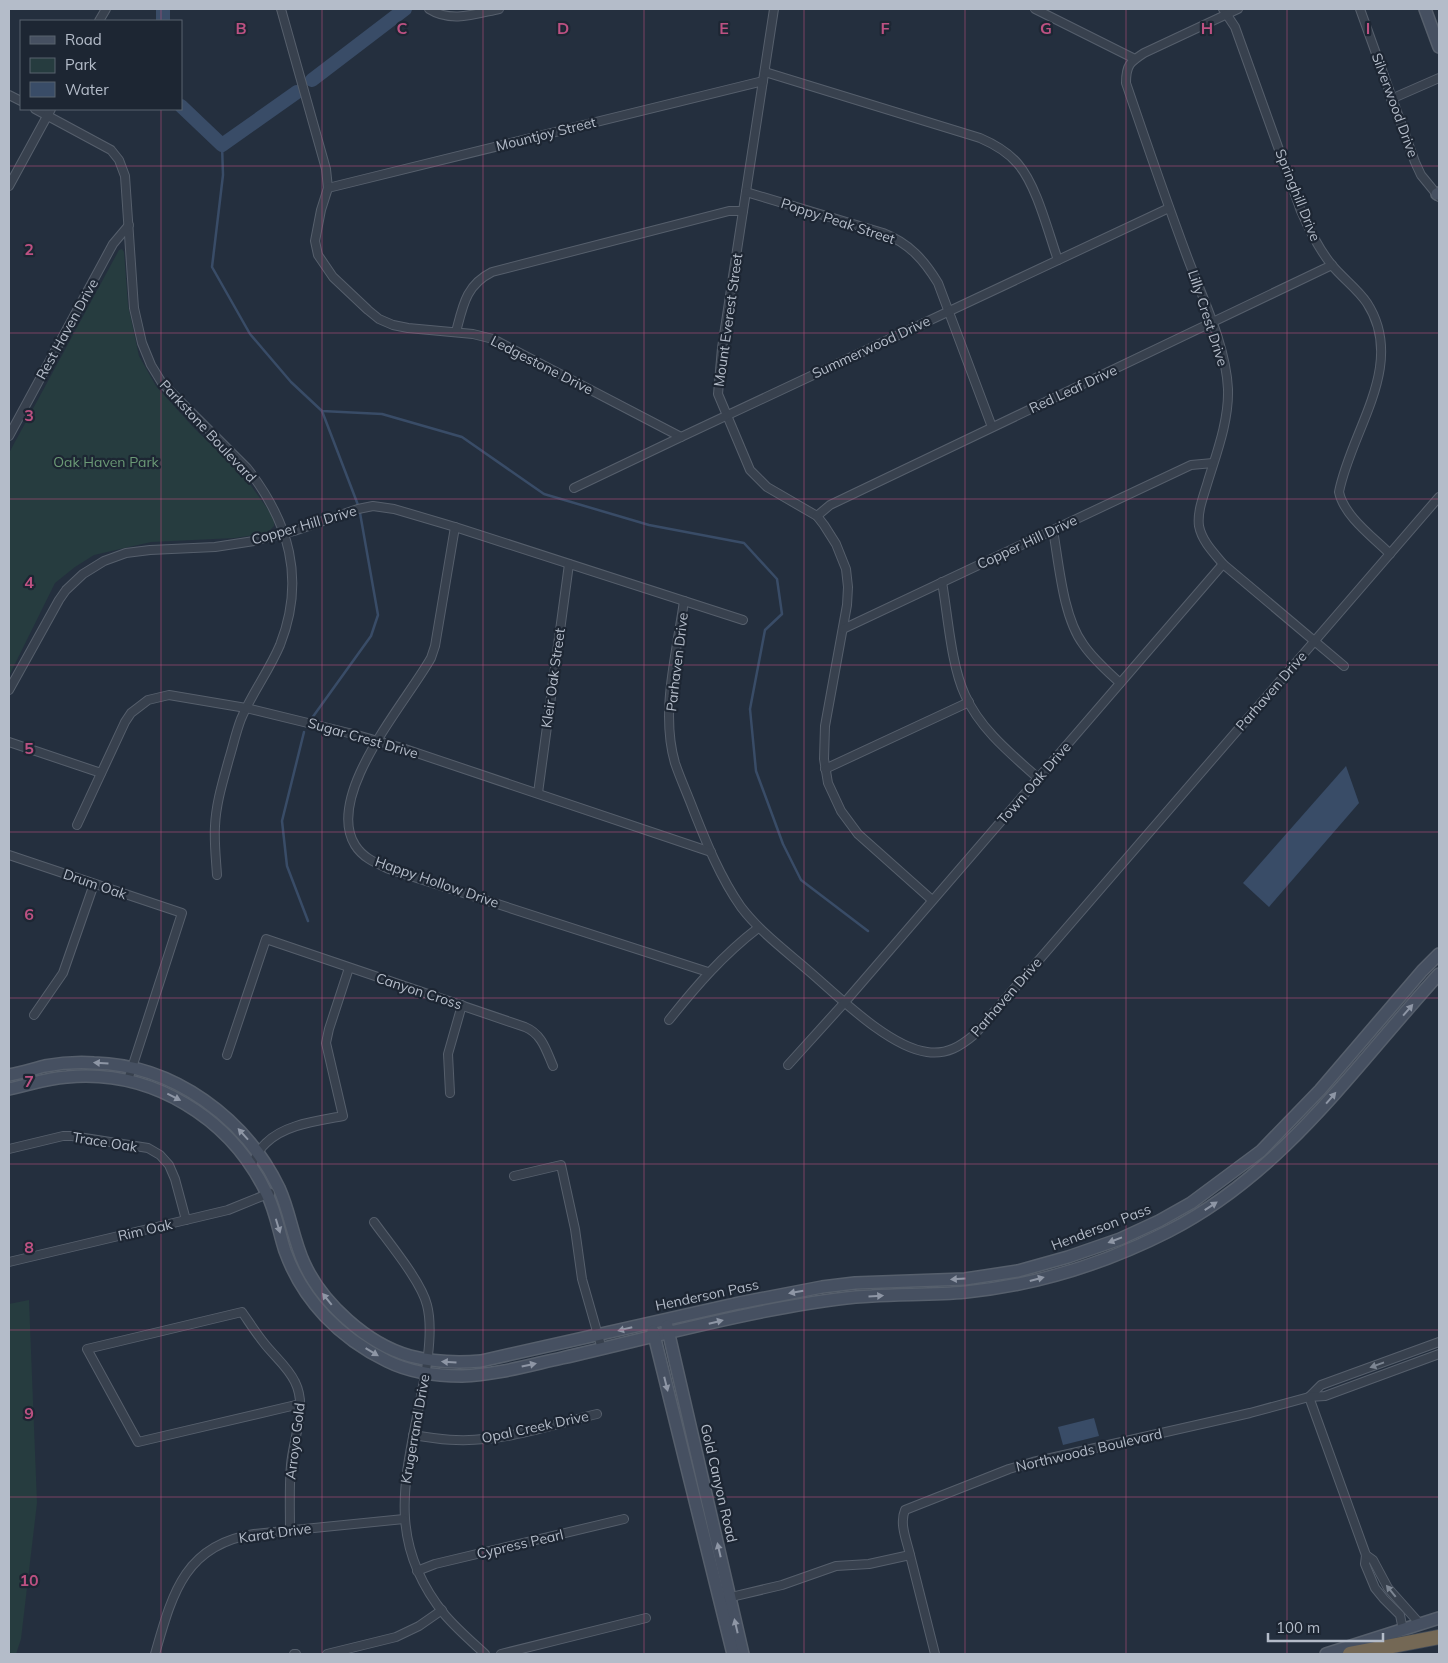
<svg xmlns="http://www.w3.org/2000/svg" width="1448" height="1663" font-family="Mulish,sans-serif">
<rect width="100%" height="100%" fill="#242f3e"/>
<g fill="#263c3f">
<path d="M122,249L124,252L128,305L139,356L156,386L194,428L247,480L274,518V526L267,533L235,538L151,542L94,555L75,567L55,583L9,676V453L119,250Z"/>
<path d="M29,1300L37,1503L21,1639L16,1654H9V1304Z"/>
</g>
<g fill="#394c67">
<path d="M1346,766L1359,803L1269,907L1243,883Z"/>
<path d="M1094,1418L1099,1436L1063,1445L1058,1427Z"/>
</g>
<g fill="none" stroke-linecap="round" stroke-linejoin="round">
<g stroke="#394c67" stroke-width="2.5">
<path d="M222,145L223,175L212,267L250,334L291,382L322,411L382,414L462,437L544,494L649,525L744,543L777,579L782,614L765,630L750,709L756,771L783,844L801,880L868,931"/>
<path d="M322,411L358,505"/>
<path d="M312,718L371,636L378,615L360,513"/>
<path d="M304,732L282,821L287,866L308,921"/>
</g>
<g stroke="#394c67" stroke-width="14">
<path d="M163,21V9"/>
<path d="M312,80L405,9"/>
<path d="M181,106L222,145L297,92"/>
</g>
<g stroke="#565f6c" stroke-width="10">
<g id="street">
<path d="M281,9L326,169L328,188L321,210L315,241L318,255L333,277L368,310L379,319L393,325L408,328L473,334L493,339L681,437"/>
<path d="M429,9C451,23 475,14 499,9"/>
<path d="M774,9L722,348L718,394L750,470L767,487L817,516L824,525L836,544L846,569L848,587L847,605L825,726L824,759L828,783L841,811L858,834L932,900"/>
<path d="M1035,9L1135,59"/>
<path d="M1223,9L1235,27L1301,211C1309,229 1318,248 1331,264C1342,278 1357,288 1367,303C1407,365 1351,430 1339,492C1344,516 1373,537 1390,554"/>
<path d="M1238,9L1144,53C1130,62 1126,65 1126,83C1146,142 1166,200 1188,259C1203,299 1226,346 1228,389C1229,420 1217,452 1208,481C1204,495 1197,511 1199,526C1202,541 1213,552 1223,564L1344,666"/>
<path d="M1360,9L1415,162L1421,175L1439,197"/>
<path d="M99,21L106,9"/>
<path d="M765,72L980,138C994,144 1008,152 1018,164C1037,186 1048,232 1058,260"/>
<path d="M9,95L21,101"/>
<path d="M1391,99L1439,78"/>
<path d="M35,109L111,150L119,160L125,176L134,308L142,343L151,365L162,383L247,468C289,522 306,579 280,645C269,671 252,693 241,719C236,732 233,746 229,759C223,781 216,803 215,826C214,842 216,859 217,875"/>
<path d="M9,186L51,109"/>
<path d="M328,188L763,81"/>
<path d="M746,192L883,233C909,243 924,260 938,283L992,427"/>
<path d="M456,332C463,305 466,285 492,272L729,211H743"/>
<path d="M9,436L113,244L129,225"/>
<path d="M574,488L681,437L1169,208"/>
<path d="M817,516L830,505L1332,265"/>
<path d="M455,527L435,646L431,658C407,701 324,795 355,845C363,858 376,863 389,869L708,972"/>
<path d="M1053,530C1059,564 1063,617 1083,644C1093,659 1107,671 1120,683"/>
<path d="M942,582C948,616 951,665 965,695C980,729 1011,754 1038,778"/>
<path d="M684,601C677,652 660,712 675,763C680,778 687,793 693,809C706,842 720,877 741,907C760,932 786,951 810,972C839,997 889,1047 927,1052C947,1055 961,1046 975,1034L1439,497"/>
<path d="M843,629L1191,465L1213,463"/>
<path d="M9,690L59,600L66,590L83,574L104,561L126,553L150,550L215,547L254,541L294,531L358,509L373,506L394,509L455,527L743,620"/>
<path d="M9,742L101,773"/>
<path d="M825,769L969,702"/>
<path d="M538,793L569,564"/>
<path d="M77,825L125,722L131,713L148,700L169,695L246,708L357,735L402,748L711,852"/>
<path d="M9,855L182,913L128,1080"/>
<path d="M34,1015L63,973L94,884"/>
<path d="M669,1020C697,985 723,955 758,928"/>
<path d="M227,1055L266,939L525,1027C542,1034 546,1050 553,1066"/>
<path d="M788,1065L845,1002L1223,564"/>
<path d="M450,1093L448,1054L462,1005"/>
<path d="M9,1149L63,1136H72L148,1148L160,1155L169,1165L175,1179L186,1220"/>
<path d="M251,1166C255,1158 259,1149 266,1143C285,1124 318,1121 343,1116L326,1043L329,1029L349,968"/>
<path d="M514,1176L561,1165L575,1229L582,1279L602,1349"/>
<path d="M374,1222C389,1243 421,1281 427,1305C433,1328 427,1367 422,1391C406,1476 384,1540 445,1615C457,1629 471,1641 485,1654"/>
<path d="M9,1262L228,1210L270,1193"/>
<path d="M1309,1397L1366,1555L1365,1564L1375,1588L1384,1599L1400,1615L1403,1630"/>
<path d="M1309,1397L1321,1385L1439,1342"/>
<path d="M413,1435C427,1437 442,1440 456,1440C503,1442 552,1425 597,1414"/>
<path d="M290,1530C290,1508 289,1487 291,1465C293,1438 308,1408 295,1382C288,1367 274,1356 264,1343C256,1333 249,1322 242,1312L87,1349L138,1442L300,1404"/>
<path d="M910,1555L935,1654"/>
<path d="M1366,1555L1373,1560L1388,1588L1420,1624"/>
<path d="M417,1571L435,1564L624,1519"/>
<path d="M727,1598L782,1585L836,1566L869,1564L910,1555C907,1541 899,1524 905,1510L1009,1469L1033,1462L1250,1413L1309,1397L1325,1396L1439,1354"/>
<path d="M155,1654C172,1595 184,1545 254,1534L404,1519"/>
<path d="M294,1654H296"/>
<path d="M327,1654L396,1637L419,1626L442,1610"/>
<path d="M501,1654L646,1618"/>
</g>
</g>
<g stroke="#565f6c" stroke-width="14">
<g id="secondary">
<path d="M1425,9L1439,47"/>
<path d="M1437,194L1439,193"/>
<path d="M9,1075C21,1073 33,1069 45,1066C61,1063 78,1062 94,1063C174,1065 245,1118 279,1188C290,1212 293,1239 304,1263C322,1303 367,1344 410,1356C433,1362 457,1363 481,1361L739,1303L822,1287L855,1283L965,1279L1018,1271L1068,1257L1120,1239L1159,1221L1191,1203L1261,1151L1320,1090L1422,971L1439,954"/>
<path d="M9,1089C28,1085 47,1078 67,1077C152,1069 231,1118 267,1194C276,1212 279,1233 285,1251C303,1301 340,1338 387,1361C409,1372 437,1376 462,1376C496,1375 530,1365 562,1358C637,1341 712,1320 787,1307C815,1302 843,1297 872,1296C903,1294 934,1295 966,1292C1036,1285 1106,1263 1169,1231C1284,1172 1354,1067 1439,974"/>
<path d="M667,1326L743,1654"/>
<path d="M653,1331L733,1654"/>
<path d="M1326,1654L1439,1618"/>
</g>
</g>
<g stroke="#434c59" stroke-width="16">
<path id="highway" d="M1350,1654L1439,1637"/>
</g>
<use href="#street" stroke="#38414e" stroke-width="8"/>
<use href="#secondary" stroke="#465061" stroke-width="11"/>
<use href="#highway" stroke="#746855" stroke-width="14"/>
</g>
<defs><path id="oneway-solid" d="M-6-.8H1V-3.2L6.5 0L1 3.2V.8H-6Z" transform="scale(1.25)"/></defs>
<g fill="#8e96a5">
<use href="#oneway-solid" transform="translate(1408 1010) rotate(-49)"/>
<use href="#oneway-solid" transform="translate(101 1063) rotate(-176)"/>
<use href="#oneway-solid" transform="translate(174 1097) rotate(27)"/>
<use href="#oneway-solid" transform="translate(1331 1098) rotate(-49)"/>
<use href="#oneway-solid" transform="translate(243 1134) rotate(-132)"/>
<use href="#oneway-solid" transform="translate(1211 1206) rotate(-33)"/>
<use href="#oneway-solid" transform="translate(278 1226) rotate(73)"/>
<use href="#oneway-solid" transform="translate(1115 1240) rotate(159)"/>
<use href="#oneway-solid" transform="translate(958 1279) rotate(177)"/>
<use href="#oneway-solid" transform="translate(1037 1279) rotate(-15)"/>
<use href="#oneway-solid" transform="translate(796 1292) rotate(170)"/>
<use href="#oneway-solid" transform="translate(876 1296) rotate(-3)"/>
<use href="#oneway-solid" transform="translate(327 1299) rotate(-129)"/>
<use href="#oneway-solid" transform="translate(716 1322) rotate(-14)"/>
<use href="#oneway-solid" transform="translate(625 1329) rotate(166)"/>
<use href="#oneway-solid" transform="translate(372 1352) rotate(31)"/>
<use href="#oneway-solid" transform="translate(449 1362) rotate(-177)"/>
<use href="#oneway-solid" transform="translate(529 1365) rotate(-12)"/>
<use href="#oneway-solid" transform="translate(666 1384) rotate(76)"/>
<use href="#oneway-solid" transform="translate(719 1550) rotate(-103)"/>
<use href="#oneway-solid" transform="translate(736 1626) rotate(-103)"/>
</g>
<g fill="#7c8592">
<use href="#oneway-solid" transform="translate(1377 1365) rotate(160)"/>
<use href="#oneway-solid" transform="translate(1391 1591) rotate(-129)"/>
</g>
<path fill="none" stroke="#bd5182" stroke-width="1" stroke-opacity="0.55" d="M161,9V21M322,9V1654M483,9V1654M644,9V1654M804,9V1654M965,9V1654M1126,9V1654M1287,9V1654M161,109V1654M9,166H1439M9,333H1439M9,499H1439M9,665H1439M9,832H1439M9,998H1439M9,1164H1439M9,1330H1439M9,1497H1439"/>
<g text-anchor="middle" stroke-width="4.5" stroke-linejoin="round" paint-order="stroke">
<g font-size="14" fill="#b4bcc9" stroke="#1d2633">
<text transform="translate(1395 105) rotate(70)" y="5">Silverwood Drive</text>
<text transform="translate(546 134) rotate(-14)" y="5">Mountjoy Street</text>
<text transform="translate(1298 195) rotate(68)" y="5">Springhill Drive</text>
<text transform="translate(838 221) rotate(18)" y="5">Poppy Peak Street</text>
<text transform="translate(1208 318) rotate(72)" y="5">Lilly Crest Drive</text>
<text transform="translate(728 320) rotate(-82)" y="5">Mount Everest Street</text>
<text transform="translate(67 329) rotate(-61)" y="5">Rest Haven Drive</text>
<text transform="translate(871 347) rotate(-25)" y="5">Summerwood Drive</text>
<text transform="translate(542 365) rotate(27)" y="5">Ledgestone Drive</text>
<text transform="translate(1073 389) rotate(-25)" y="5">Red Leaf Drive</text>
<text transform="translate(208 431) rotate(47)" y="5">Parkstone Boulevard</text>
<text transform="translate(304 525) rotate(-16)" y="5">Copper Hill Drive</text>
<text transform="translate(1027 542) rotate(-25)" y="5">Copper Hill Drive</text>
<text transform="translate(677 662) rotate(-83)" y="5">Parhaven Drive</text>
<text transform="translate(553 678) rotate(-82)" y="5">Kleir Oak Street</text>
<text transform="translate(1271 691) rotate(-49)" y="5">Parhaven Drive</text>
<text transform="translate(363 738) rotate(16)" y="5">Sugar Crest Drive</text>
<text transform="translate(1034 783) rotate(-49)" y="5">Town Oak Drive</text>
<text transform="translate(437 882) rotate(19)" y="5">Happy Hollow Drive</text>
<text transform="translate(95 884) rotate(19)" y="5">Drum Oak</text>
<text transform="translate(419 991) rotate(18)" y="5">Canyon Cross</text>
<text transform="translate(1006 997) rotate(-49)" y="5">Parhaven Drive</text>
<text transform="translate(105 1142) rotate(9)" y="5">Trace Oak</text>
<text transform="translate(1101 1227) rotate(-21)" y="5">Henderson Pass</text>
<text transform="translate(145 1230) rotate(-13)" y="5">Rim Oak</text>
<text transform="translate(707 1295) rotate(-12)" y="5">Henderson Pass</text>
<text transform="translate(535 1427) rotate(-12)" y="5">Opal Creek Drive</text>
<text transform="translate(415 1429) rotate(-80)" y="5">Krugerrand Drive</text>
<text transform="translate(295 1441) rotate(-83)" y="5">Arroyo Gold</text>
<text transform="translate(1089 1450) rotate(-13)" y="5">Northwoods Boulevard</text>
<text transform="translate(719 1483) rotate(77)" y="5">Gold Canyon Road</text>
<text transform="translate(275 1533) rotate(-8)" y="5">Karat Drive</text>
<text transform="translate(520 1544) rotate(-13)" y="5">Cypress Pearl</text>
</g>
<g font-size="14" fill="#6b9a76" stroke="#1d2633">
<text x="106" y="467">Oak Haven Park</text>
</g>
</g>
<g font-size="16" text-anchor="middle" font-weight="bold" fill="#bd5182" stroke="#1d2633" stroke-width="4.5" stroke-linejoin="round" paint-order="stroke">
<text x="241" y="34">B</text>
<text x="402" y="34">C</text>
<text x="563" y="34">D</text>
<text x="724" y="34">E</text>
<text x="885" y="34">F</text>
<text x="1046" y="34">G</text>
<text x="1207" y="34">H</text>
<text x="1368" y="34">I</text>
<text x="29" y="255">2</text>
<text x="29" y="421">3</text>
<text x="29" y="588">4</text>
<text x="29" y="754">5</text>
<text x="29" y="920">6</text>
<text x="29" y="1087">7</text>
<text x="29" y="1253">8</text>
<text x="29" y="1419">9</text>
<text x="29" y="1586">10</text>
</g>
<rect width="1448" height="1663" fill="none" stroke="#b4bcc9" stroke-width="20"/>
<rect x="20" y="20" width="162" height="90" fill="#1d2633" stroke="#59626f"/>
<rect x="30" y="36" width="25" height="8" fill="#465061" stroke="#59626f"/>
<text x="65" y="45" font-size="15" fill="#b4bcc9">Road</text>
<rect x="30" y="58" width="25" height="15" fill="#263c3f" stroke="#59626f"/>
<text x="65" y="70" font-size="15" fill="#b4bcc9">Park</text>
<rect x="30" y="82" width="25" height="15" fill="#394c67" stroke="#59626f"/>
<text x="65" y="95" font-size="15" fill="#b4bcc9">Water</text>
<path d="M1268 1633v8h115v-8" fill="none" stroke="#b4bcc9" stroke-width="2.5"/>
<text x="1276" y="1633" font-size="15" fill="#b4bcc9" stroke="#1d2633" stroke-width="4" paint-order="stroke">100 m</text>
</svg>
